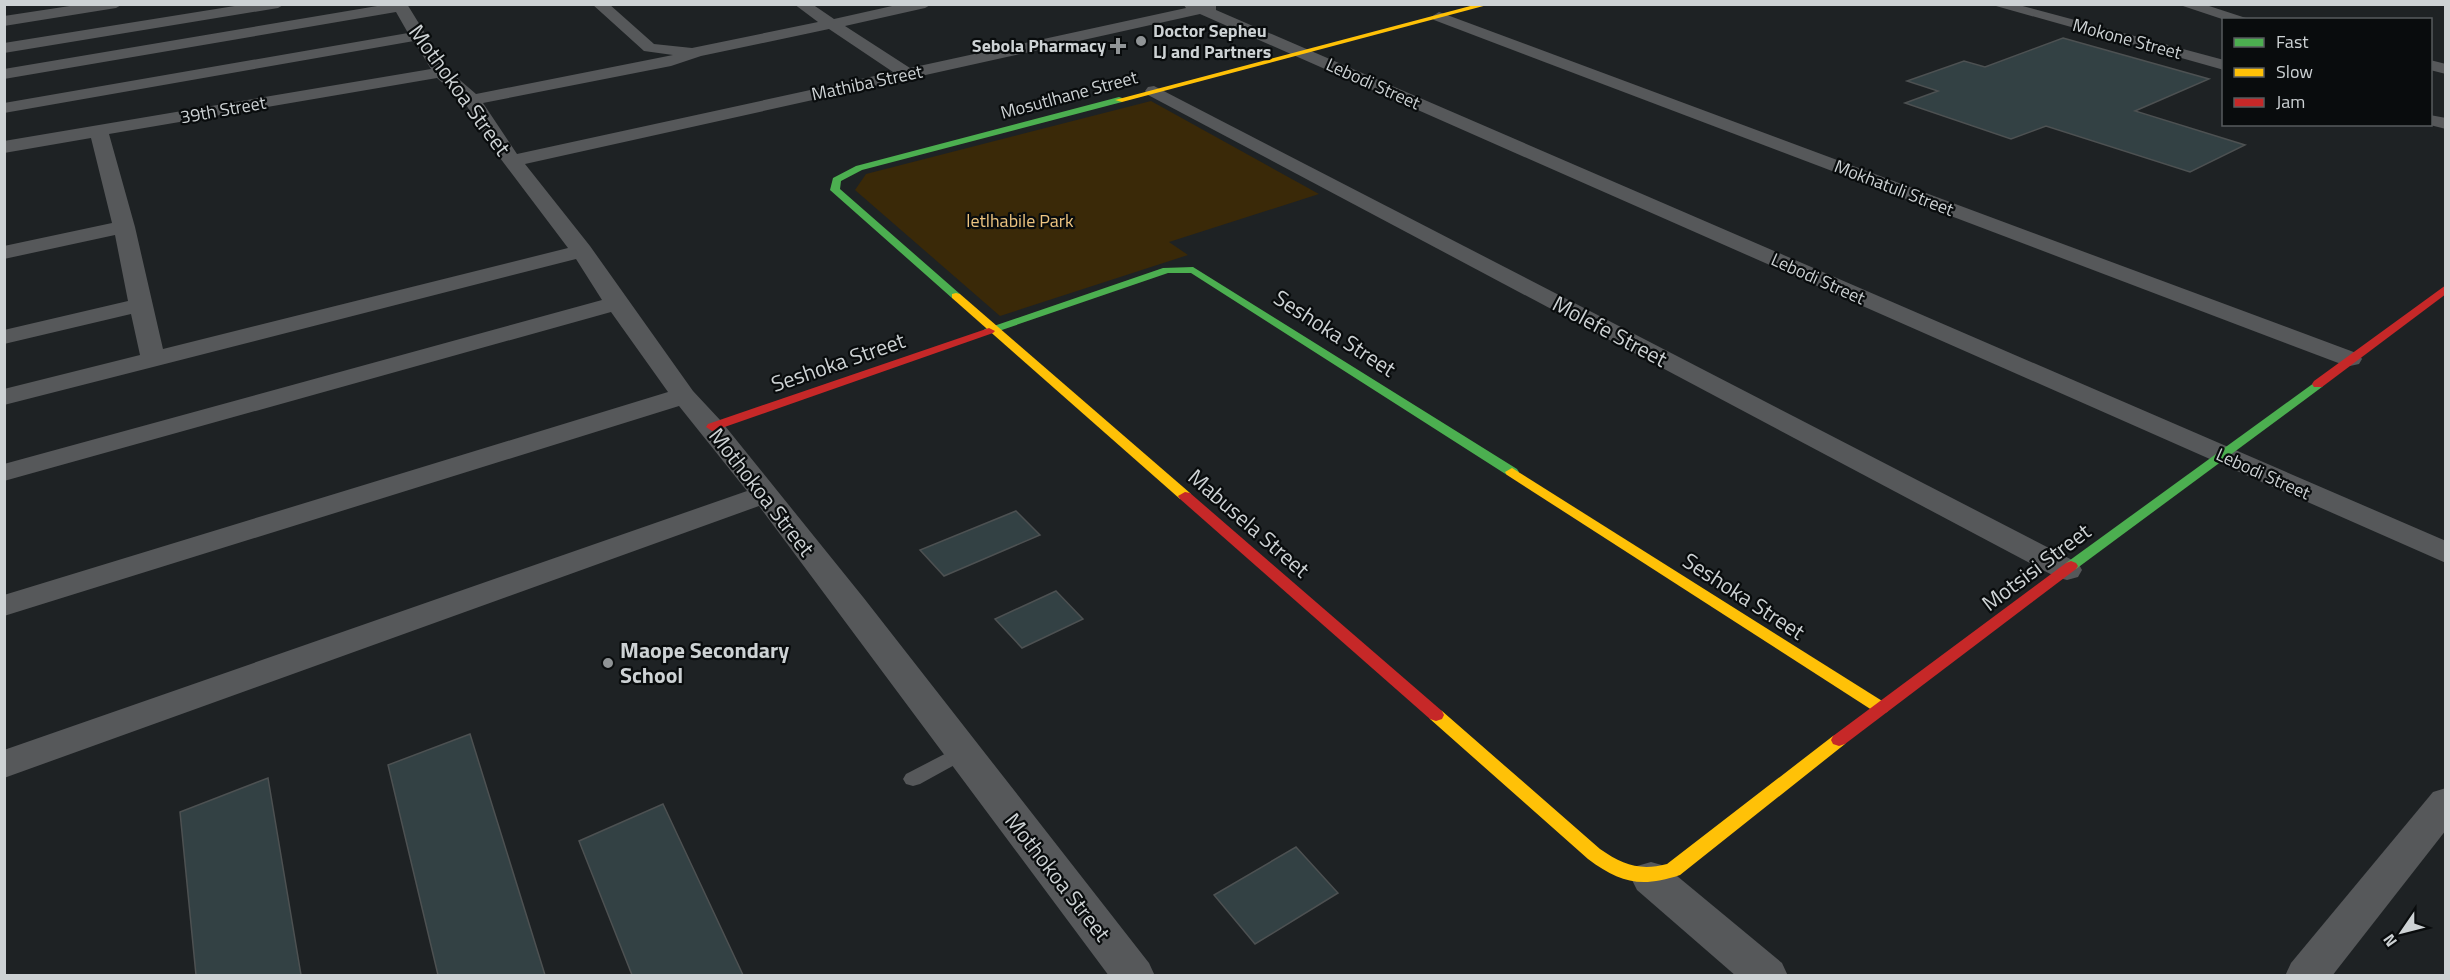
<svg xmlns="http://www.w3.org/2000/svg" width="2450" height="980" font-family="'Titillium Web',sans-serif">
<rect width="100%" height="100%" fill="#1e2224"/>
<path fill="#3a2908" d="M1151,101L1319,194L1169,242L1188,255L1000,316L855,190L866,174Z"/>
<g fill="#334144" stroke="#4d5152" stroke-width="1.5">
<path d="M2063,38L2209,79L2135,111L2245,145L2190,172L2046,126L2011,139L1905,103L1938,91L1907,81L1964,61L1985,67Z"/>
<path d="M1016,511L1040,535L944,576L920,550Z"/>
<path d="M1056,591L1083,619L1022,648L995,619Z"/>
<path d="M470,734L545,975H438L388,765Z"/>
<path d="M268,778L301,975H196L180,812Z"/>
<path d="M663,804L743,975H632L579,841Z"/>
<path d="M1296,847L1338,893L1255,944L1214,895Z"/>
</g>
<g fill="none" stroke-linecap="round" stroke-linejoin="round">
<path fill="#56585a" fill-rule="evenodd" d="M962,745L969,747L971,752L969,757L920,784L913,786L906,784L903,779L906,774Z"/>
<g fill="#56585a" fill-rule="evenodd">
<path d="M83,4H123L116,8L4,26V16Z"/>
<path d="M247,4H285L278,8L4,53V43Z"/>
<path d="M389,4H407L447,69L476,94L673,55L644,51L592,4H609L654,44L692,48L818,22L794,4H812L834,19L901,4H932L925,8L845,26L910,68L1186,8L1183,4H1216V10L2446,541V563L1200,14L525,164L590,246L693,391L721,421L863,597L1149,963L1155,976H1109L759,506L4,778V750L747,491L679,406L4,616V595L668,392L611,312L4,481V464L602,300L576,259L4,405V389L140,355L131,314L4,344V330L128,301L115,235L4,259V246L112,223L91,138L4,153V141L431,69L414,41L4,113V103L408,33L396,12L4,79V69ZM829,29L893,72L517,154L483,103L671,66L701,56ZM437,78L465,103L494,150L568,248L163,349L135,227L109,134Z"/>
<path d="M1989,4H2015L2224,60V70Z"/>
<path d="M2177,4H2203L2252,20H2225Z"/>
<path d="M1439,12L2359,354L2362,359L2359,364L2350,366L2341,364L1434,20L1431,17Z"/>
<path d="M2430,60L2446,64V74L2430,70Z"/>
<path d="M1154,86L2078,563L2082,570L2078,577L2067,580L2056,577L1148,95L1145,91L1148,87Z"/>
<path d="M2430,115L2446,118V129L2426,124H2430Z"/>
<path d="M2446,788V830L2332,976H2285L2291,963L2433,792Z"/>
<path d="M1651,862L1665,866L1782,963L1788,976H1736L1637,890L1631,878L1637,866Z"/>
</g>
<g fill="#4caf50" fill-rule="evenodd">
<path d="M1119,97L1122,98V102L862,170L841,181L840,189L960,294V298H952L830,190L833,178L856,166Z"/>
<path d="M1193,267L1517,469L1519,472L1517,475H1507L1191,273H1168L993,333H985L983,331L985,329L1163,268Z"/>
<path d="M2318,380L2324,384L2322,387L2076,569H2066L2064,566L2066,563Z"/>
</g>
<g fill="#ffc107" fill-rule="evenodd">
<path d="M1478,4H1491L1122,102L1115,100Z"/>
<path d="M956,293L960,294L1190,493L1192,496L1190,499H1180L952,298V294Z"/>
<path d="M1512,468L1887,704L1889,708L1887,712L1881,714L1875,712L1507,475L1505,472Z"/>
<path d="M1436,709L1442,711L1600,849C1623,865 1640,871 1667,864L1833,736L1839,734L1845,736L1847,740L1845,744L1680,875C1641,888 1620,883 1588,859L1430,719L1428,715L1430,711Z"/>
</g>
<g fill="#c62828" fill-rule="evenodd">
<path d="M2446,285V294L2322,387H2314L2312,384L2314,381Z"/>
<path d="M989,328L995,331L993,333L716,430L712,431L706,427L708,424Z"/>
<path d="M1185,492L1190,493L1442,711L1444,715L1442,719L1436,721L1430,719L1180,499L1178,496Z"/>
<path d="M2071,561L2076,563L2078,566L2076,569L1845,744L1839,746L1833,744L1831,740L1833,736L2066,563Z"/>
</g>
</g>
<g fill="#909496" stroke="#090c0d" stroke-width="2">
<circle cx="1141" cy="41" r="6"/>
<path d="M1115 37h6v6h6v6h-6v6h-6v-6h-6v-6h6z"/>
<circle cx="608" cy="663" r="6"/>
</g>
<g text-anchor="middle" stroke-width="4.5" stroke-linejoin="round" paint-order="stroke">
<g font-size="18" font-weight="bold" fill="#cdd2d4" stroke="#090c0d" text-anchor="start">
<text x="1153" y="37">Doctor Sepheu<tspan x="1153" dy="21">LJ and Partners</tspan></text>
<text x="1106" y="52" text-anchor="end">Sebola Pharmacy</text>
</g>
<g font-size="18" fill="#cdd2d4" stroke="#090c0d">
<text transform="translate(2127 39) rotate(15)" y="6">Mokone Street</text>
<text transform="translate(867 83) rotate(-12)" y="6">Mathiba Street</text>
<text transform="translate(1373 84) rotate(24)" y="6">Lebodi Street</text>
<text transform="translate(1069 95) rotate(-15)" y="6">Mosutlhane Street</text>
<text transform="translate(223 110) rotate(-10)" y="6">39th Street</text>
<text transform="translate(1894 188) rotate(21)" y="6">Mokhatuli Street</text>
<text transform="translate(1818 279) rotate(24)" y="6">Lebodi Street</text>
<text transform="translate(2263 474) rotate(24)" y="6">Lebodi Street</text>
</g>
<g font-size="18" fill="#eec581" stroke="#090c0d">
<text x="1020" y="227">letlhabile Park</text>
</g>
<g font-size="22" fill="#cdd2d4" stroke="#090c0d">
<text transform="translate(460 90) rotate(54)" y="8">Mothokoa Street</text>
<text transform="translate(1610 331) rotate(28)" y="8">Molefe Street</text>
<text transform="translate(1335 333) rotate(33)" y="8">Seshoka Street</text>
<text transform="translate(838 362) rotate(-19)" y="8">Seshoka Street</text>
<text transform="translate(762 492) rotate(52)" y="8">Mothokoa Street</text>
<text transform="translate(1249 523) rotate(41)" y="8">Mabusela Street</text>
<text transform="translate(2036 567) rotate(-37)" y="8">Motsisi Street</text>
<text transform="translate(1744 596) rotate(33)" y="8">Seshoka Street</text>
<text transform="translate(1058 877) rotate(52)" y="8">Mothokoa Street</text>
</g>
<g font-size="22" font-weight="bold" fill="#cdd2d4" stroke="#090c0d" text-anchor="start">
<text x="620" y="658">Maope Secondary<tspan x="620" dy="25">School</tspan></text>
</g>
</g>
<rect width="2450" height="980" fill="none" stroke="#cdd2d4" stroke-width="12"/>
<rect x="2222" y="18" width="210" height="108" fill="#090c0d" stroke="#575b5d" stroke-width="1.5"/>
<rect x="2234" y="38" width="30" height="9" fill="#4caf50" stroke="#575b5d" stroke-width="1.5"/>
<text x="2276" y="48" font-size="18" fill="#cdd2d4">Fast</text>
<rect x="2234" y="68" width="30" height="9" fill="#ffc107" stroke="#575b5d" stroke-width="1.5"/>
<text x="2276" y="78" font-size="18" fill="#cdd2d4">Slow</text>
<rect x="2234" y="98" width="30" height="9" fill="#c62828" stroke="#575b5d" stroke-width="1.5"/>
<text x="2276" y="108" font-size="18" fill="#cdd2d4">Jam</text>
<g transform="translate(2402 932) rotate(235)" stroke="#090c0d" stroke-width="4.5" paint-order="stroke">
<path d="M0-4.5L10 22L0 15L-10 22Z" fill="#cdd2d4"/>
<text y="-9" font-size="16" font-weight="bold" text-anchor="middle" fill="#cdd2d4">N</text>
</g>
</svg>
